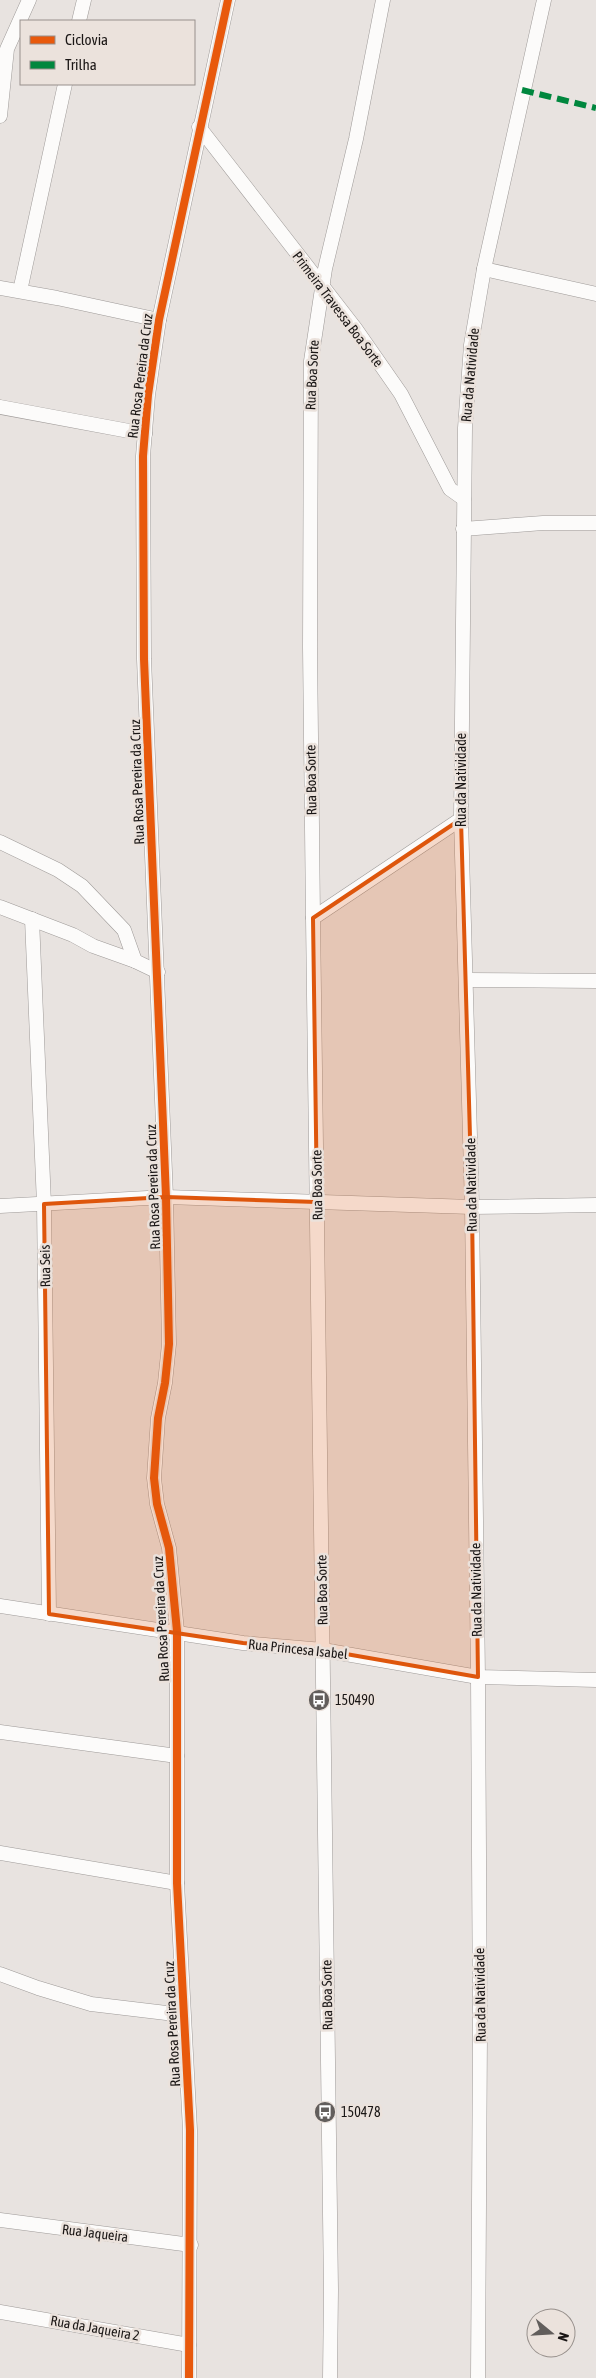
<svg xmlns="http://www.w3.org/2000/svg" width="596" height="2378" font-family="'Asap Condensed',sans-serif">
<rect width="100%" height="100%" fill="#e8e3e0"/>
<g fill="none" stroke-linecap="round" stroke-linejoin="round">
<g stroke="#9e9a98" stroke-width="15">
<g id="street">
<path d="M79,21L84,0"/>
<path d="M0,116L7,49L29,0"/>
<path d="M199,127L355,328L401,394L450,489L464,499"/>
<path d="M484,269L596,294"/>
<path d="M0,288L57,298L159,320"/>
<path d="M20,291L65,84"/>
<path d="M0,407L145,434"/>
<path d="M463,529L543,523H596"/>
<path d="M0,842L58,870L82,886L124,930L135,961"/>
<path d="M0,907L73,935L93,946L135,961L158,972"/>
<path d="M313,918L461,819"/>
<path d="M32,919L44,1204L49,1614"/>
<path d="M467,980L596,981"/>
<path d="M0,1206L166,1197L472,1207L596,1205"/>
<path d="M0,1606L243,1643L323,1650L478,1677L596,1680"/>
<path d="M0,1732L177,1756"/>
<path d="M0,1853L177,1883"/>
<path d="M0,1974L38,1988L91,2004L183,2015"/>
<path d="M0,2220L191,2245"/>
<path d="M0,2312L189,2345"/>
<path d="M189,2378L190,2130L177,1883V1631L169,1548L157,1504L154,1478L158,1418L165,1383L169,1344L166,1197L144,659L143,456L148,395L159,320L228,0"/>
<path d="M330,2378L331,2290L313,918L310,647L311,361L325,269L356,139L383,0"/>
<path d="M478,2378L480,2031L478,1677L472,1207L461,819L465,428L471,345L484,269L544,0"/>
</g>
</g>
<use href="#street" stroke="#fcfbfa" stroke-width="14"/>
<path stroke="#00873e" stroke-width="6" stroke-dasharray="12 6" stroke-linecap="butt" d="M522,90L596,108"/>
<g stroke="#ebe2dc" stroke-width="11">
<path id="cycleway" d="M189,2378L190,2130L177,1883V1631L169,1548L157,1504L154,1478L158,1418L165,1383L169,1344L166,1197L144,659L143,456L148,395L159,320L228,0"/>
</g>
<use href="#cycleway" stroke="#e8590c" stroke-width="8"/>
</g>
<path fill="#de560c" fill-opacity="0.2" stroke="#de560c" stroke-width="4" stroke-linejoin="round" d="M461,819L472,1207L478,1677L323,1650L243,1643L49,1614L44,1204L166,1197L317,1202L313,918Z"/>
<defs>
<g id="bus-disc" transform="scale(1.125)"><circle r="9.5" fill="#625e5c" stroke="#ebe2dc"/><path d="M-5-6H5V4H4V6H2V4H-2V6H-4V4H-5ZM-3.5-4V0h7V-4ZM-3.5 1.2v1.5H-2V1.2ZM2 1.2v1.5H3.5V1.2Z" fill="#fff"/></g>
</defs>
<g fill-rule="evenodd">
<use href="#bus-disc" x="319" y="1700"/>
<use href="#bus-disc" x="325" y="2112"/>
</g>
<g text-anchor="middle" stroke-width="5" stroke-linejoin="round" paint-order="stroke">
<g font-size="14" fill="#1a1615" stroke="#ebe2dc">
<text transform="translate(338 309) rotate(53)" y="5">Primeira Travessa Boa Sorte</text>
<text transform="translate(312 375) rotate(-87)" y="5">Rua Boa Sorte</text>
<text transform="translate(470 375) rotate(-85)" y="5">Rua da Natividade</text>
<text transform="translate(140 376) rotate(-83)" y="5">Rua Rosa Pereira da Cruz</text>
<text transform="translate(311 780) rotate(-91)" y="5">Rua Boa Sorte</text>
<text transform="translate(461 780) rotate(-90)" y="5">Rua da Natividade</text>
<text transform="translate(137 782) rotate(-92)" y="5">Rua Rosa Pereira da Cruz</text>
<text transform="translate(317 1185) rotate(-91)" y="5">Rua Boa Sorte</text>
<text transform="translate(471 1185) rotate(-91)" y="5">Rua da Natividade</text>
<text transform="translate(153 1187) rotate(-92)" y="5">Rua Rosa Pereira da Cruz</text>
<text transform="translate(45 1266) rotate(-91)" y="5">Rua Seis</text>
<text transform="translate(322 1590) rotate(-91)" y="5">Rua Boa Sorte</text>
<text transform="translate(476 1590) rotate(-91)" y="5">Rua da Natividade</text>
<text transform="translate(161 1619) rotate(-93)" y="5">Rua Rosa Pereira da Cruz</text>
<text transform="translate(298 1649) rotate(6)" y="5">Rua Princesa Isabel</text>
<text transform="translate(327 1995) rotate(-91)" y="5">Rua Boa Sorte</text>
<text transform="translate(480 1995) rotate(-91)" y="5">Rua da Natividade</text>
<text transform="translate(172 2024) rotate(-93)" y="5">Rua Rosa Pereira da Cruz</text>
<text transform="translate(95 2233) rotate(7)" y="5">Rua Jaqueira</text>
<text transform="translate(95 2328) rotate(10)" y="5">Rua da Jaqueira 2</text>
</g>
<g font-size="14" fill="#1a1615" stroke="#ebe2dc" text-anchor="start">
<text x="335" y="1705">150490</text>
<text x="341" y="2117">150478</text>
</g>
</g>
<rect x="20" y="20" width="175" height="65" fill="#ebe2dc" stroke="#97908c"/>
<rect x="30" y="36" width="25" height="8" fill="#e8590c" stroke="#97908c"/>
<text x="65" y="45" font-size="15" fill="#1a1615">Ciclovia</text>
<rect x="30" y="61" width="25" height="8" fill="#00873e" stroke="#97908c"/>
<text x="65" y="70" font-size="15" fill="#1a1615">Trilha</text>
<g transform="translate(551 2333) rotate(108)"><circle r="24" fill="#ebe2dc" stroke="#97908c"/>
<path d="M0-4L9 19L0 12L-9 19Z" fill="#625e5c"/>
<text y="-8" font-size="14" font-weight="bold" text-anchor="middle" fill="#1a1615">N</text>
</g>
</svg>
